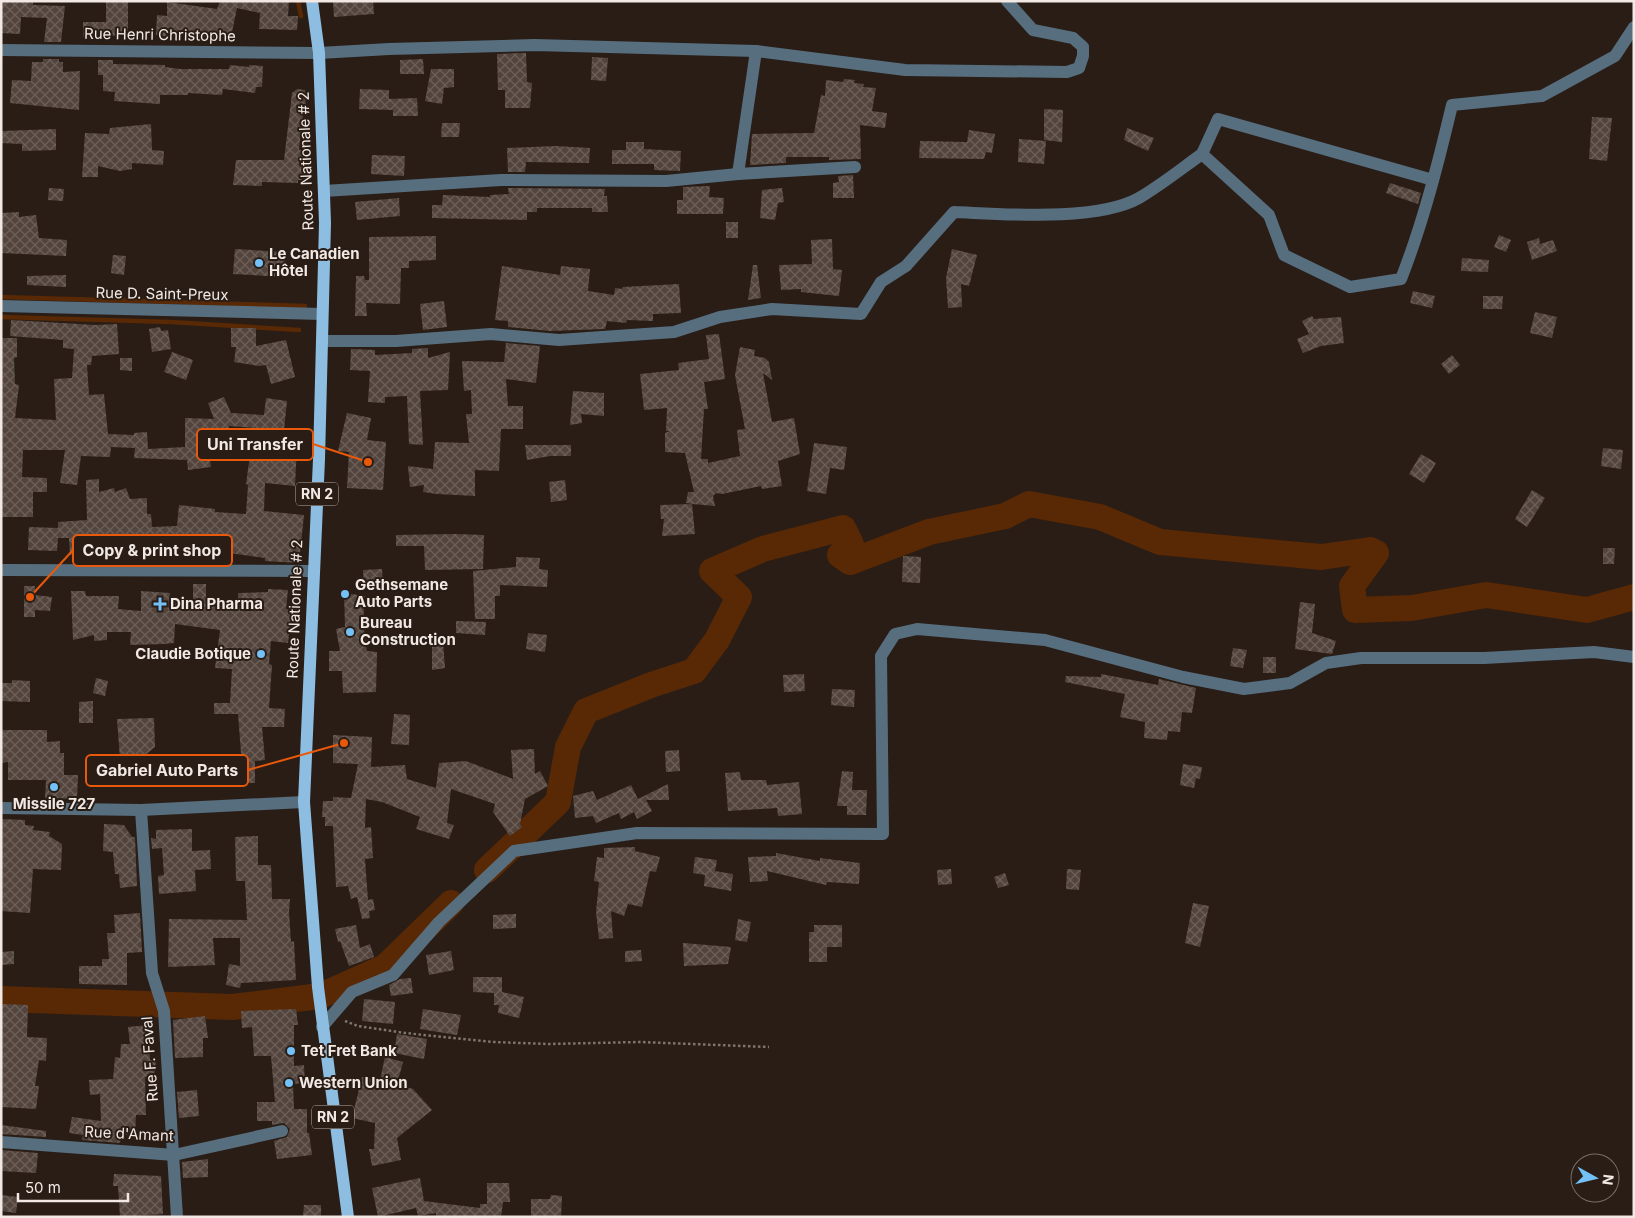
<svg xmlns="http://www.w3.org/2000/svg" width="1635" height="1218" font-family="Inter,sans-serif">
<defs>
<pattern id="building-cross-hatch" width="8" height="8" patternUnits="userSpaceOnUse" patternTransform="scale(1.25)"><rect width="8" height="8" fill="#53453d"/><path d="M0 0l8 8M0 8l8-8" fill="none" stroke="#6c6059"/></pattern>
</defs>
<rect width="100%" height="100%" fill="#291d16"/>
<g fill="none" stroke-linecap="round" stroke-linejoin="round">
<g stroke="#592804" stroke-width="4.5">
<path d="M298,1L301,16"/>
<path d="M1,297L305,306"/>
<path d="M1,317L171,322L299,330"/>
</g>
<g stroke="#592804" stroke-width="26">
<path d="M487,870L558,802L568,747L586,711L651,685L694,671L717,640L739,597L712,571L763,549L843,528L851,544L840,555L850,562L929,532L1005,516L1029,504L1100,517L1160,542L1321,557L1370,550L1376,553L1352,586L1355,610L1412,608L1486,595L1587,610L1634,597"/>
<path d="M1,999L232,1007L320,996L385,967L451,903"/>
</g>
</g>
<g fill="url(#building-cross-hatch)">
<path d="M1,1H33V5L65,6L61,42H44L47,18L21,17L20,34L1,33Z"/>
<path d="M106,1H128V35L83,37V22H106Z"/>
<path d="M220,1H289L288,16H298L297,30L259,29L260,13L237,8L231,37L220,35V39L170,32V37L156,35L157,15L167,16V2L217,9Z"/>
<path d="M333,1H373L374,14L334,17Z"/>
<path d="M526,53L527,82L532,83L530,108H505V90H498L497,54Z"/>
<path d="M592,57L608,58L606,81L591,80Z"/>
<path d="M43,59H59V62H63V72L80,71L79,110L10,103L12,80L31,81L32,62H43Z"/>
<path d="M423,59L424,74H400V60Z"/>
<path d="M98,60H113V64L165,65V67L180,69H229L230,65L249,67V65L263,66L262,87H256L255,93L223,89L222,95L188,93V95H160V104L114,101L115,92L103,91V75H98Z"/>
<path d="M431,69H454V87L444,88L442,104L425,101Z"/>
<path d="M844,79L855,80L854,83L864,84L863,87L876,88L872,111L887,113L885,128L860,125L861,159L829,160V157H786V163L750,165L752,134L814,133L821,95L825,96L826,80L843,82Z"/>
<path d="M297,89L305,90L306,109L303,112L299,150H304V162H312L311,180H298V183L262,182V186L233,185L236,160H284L292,93Z"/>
<path d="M360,89L389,90V99L417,98L418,116H393V110L359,109Z"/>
<path d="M1044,109L1063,110L1062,142L1044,140Z"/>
<path d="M1592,117L1612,118L1607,161L1589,159Z"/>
<path d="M442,123H460L459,137H441Z"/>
<path d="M151,124L152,150L164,151L163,165L132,163V169L120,171L98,166V177H82L85,133L109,134L110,128Z"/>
<path d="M1127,128L1154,138L1148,151L1124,140Z"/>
<path d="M56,129V150L22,151V144L1,143V131Z"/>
<path d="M969,130L995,134L992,153L986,152L984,159L919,158L920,141L967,142Z"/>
<path d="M1019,139L1046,141L1044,164L1018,162Z"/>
<path d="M626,142H644V149L681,151L680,171L654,170V164H612V150H626Z"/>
<path d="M556,146L590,148L589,163L526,162L525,172H508L507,148Z"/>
<path d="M372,155L405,156L404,176L371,174Z"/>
<path d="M853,175L854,198H833V183L839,182L838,176Z"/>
<path d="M1390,183L1421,193L1418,204L1386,193Z"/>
<path d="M710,186L709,197L724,198L723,214H677V200H683V187Z"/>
<path d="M49,188L64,189L63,201L48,200Z"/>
<path d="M508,188L605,189L604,196H607L608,212H592V208H537V212H527V220L432,218V205H442L443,195L490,197V195L509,194Z"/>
<path d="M782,188L784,202L778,203L775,220L760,218L762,190Z"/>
<path d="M399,198L400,216L357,220L355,202Z"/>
<path d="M19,212V217L36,215L39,238L67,240L66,256L1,253V213Z"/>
<rect x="726" y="222" width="12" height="16"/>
<path d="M1499,235L1511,240L1506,252L1494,247Z"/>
<path d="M436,236V260L409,261V268H401L400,304L366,303L367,316H355L356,276H364L365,280H369V237Z"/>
<path d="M1539,238L1540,244L1553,240L1557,251L1532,260L1527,242Z"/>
<path d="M832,239L833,269L842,270L839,296L801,292V289L781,290L779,265L812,264L811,240Z"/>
<path d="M235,249L285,252L284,277L233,274Z"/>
<path d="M952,249L977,255L969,286L961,284L962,307L948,308L946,278Z"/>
<path d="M113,255L126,256L124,275L111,273Z"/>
<path d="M1462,258L1489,260L1488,272L1461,271Z"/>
<path d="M753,265H757L761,298L748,300Z"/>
<path d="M502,266L560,275L561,266L590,269L588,291L614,295L615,288L622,289L623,287L679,284L681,313L653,314V321L627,320L626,323L607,321L605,329L550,331L508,327V321L495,320Z"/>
<path d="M66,275V287L27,285V276Z"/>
<path d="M1413,291L1435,296L1432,308L1410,303Z"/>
<path d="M1483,296H1503L1502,309H1483Z"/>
<path d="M444,301L447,327L423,330L420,304Z"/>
<path d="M1535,312L1557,317L1552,338L1530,333Z"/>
<path d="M1312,316L1314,319L1341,317L1344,343L1321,346L1303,353L1297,339L1309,334L1302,321Z"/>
<path d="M11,320L95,325L117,324L119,354L92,356L91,365H87L89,395L104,394L108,434L134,435V433L147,432L148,449L185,447V418L214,419L208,403L224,397L231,413L264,415L266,398L287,401L284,430L229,426V433H206L211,467L188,470L187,460L134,458L135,448L111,447L110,457L81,456L77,485L60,483L65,450H23L22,477L47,478V492H33V517H1V338H17V357L14,358L15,384L19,385L15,418L56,420L54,379L72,378L74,349L63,348V340L10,336Z"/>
<path d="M160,327L161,331L168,330L171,349L152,352L149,329Z"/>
<path d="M231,328H256V346L286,340L295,377L271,384L266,365L259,366L234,362L236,347H231Z"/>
<path d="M719,334L725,379L704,382L708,409H704L701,459H708V463L740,456L737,430L745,429L735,375L740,347L755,350L754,356L765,358L769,362L772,380L763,373L772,422L794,418L800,454L778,461L782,486L762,489L761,486L722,494L716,493L713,496L715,506L692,504L695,534L662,536L664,519H661L660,505L692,504L686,503L688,492H694L685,453L665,452V433L670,431H666L667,408L644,410L640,374L679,370L678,363L709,359L706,335Z"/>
<path d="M506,343L540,346L536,383L506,379L508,406H523V429H501L499,471L475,470V496L437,494L423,492L424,485L410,487L408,466L433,469L435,442L469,443L466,414H472L471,390L464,391L462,361L504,362Z"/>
<path d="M428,348V358L450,352L448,390L420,391L423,445L409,444L407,396L385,397V403L368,402L370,371L350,370L351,349L375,350V355L412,353V349Z"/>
<path d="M172,352L193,360L186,380L164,372Z"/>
<path d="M1452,355L1460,365L1449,374L1441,364Z"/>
<path d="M120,358H132V371L120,370Z"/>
<path d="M573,391L604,393V416L581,414L582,423L570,425Z"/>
<path d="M347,413L371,418L367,440L386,442L383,490L347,488L349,452L338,451Z"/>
<path d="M814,443L847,447L844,470L830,468L826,494L807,491Z"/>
<path d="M297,445L295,486L265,483L264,511L304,515L299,563L265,561V558L229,553L160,555V553L108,559V554L70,555L69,538H58L57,551L28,550L29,527L58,528V522L87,520L86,480L99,479V492L114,488L115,492L126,488L130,499L147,498V514H151L152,527L177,526L179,505L215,509V512L246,514L248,485L246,484L251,448Z"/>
<path d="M525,445H571V456H550L527,460Z"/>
<path d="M1603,448L1623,450L1621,469L1601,466Z"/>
<path d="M1421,454L1436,463L1424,483L1409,474Z"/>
<path d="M565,480L567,500L551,502L549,482Z"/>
<path d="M1532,490L1545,498L1527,527L1515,519Z"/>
<path d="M455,534L484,535L483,569L425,570L424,546H396V535Z"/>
<path d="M1603,548H1615L1614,564H1603Z"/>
<path d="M903,556L921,557L920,583L902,582Z"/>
<path d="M516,557L540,558L539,569L548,570L547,587L500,585V596H495V619H475L473,571L516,567Z"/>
<path d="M382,569L383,584H364L363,570Z"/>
<path d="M193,584H206V601L238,602V593L268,592V589L288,590L286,609H292L288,643L271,641L269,664L272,665L269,708L285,709L284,727H262L265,760L255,761V783H233V766H242L238,714H214V703H230L232,669L215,668L220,630L175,624L174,643L164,644L130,645L131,632H107V640L94,641V635L73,640L71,591H85L86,596H119L118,609L141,611V591L170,593L169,604L193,602Z"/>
<path d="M24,586H35V595L52,597L50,611L35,610V617H24Z"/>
<path d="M344,593L365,596L363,622L367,651L377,652L376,692L343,693L342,671H329V651H340L336,629L345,627Z"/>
<path d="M1300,602L1315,604L1312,633L1336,641L1332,654L1295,649Z"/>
<path d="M456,621L486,622L485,635L456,633Z"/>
<path d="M528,633L547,635L545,652L526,649Z"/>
<path d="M432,642H443L445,668L432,670Z"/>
<path d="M1233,648L1247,650L1243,668L1230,666Z"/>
<rect x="1263" y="657" width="13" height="16"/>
<path d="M804,674L805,691L784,692L783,675Z"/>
<path d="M1101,674L1158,685L1159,679L1196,688L1192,713L1182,712L1180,732L1168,731L1167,740L1144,738L1145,722L1120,717L1125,694L1065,682L1066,676L1101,677Z"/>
<path d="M96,678L108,681L105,696L93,693Z"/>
<path d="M12,680L30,681V702L1,701V683H12Z"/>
<path d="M832,689L855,690L854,707L831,705Z"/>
<path d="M93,701V723H79V702Z"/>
<path d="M394,714L410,715L409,745L391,744Z"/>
<path d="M154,718L155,747L144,756L120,759L117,719Z"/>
<path d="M1,730H47V742L60,741V753H64V775H78L77,799L45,798L46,780H8V762L1,763Z"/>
<path d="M333,735L372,737L371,767L405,765L407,779L436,788L439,763L466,761L513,779L511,750L534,749L535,774L540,771L548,786L525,799L520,824L522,827L510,836L493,812L495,804L451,789L447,823L454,825L449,839L416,829L420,817L382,802L366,799L365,828L371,827L373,858L365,859L368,900L373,899L375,910L369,911L370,918L362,919L357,897L351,899L348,886L336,887L333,826H325V817H322L323,801H333V797L351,798L358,764L333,763Z"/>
<path d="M679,750L680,771L666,772L665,751Z"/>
<path d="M1183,764L1202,767L1200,779L1196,778L1194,788L1180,785Z"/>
<path d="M842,771L853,772L852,790H867L866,815H847V806H837Z"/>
<path d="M740,772L741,780H766L767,785L799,782L802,814L778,816L777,808L728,811L725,773Z"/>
<path d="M668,784L669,800H646L652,811L637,819L634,812L621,819L619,813L596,823L593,816L575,818L573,796L593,791L597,800L631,785L638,799Z"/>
<path d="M1,819L25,820V825L34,826L33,830L50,832L49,836L62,844L61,870L33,869L30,913L1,911Z"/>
<path d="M104,824L124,825L132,837H135L137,886L120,888L119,874H115L113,852L103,851Z"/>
<path d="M192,829V851L210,850L211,869L195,870L196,891L159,894L158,876L164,875L162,848L152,849L151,838L156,839V830Z"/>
<path d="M258,836V865H271L272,899H290L289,912L291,942L294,941L296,980L241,983L240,988L226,985L229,964L240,966V938H213L215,965L168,967L169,919L247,920L245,881H236L235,837Z"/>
<path d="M635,847V851L660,857L656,872L650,871L642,907L628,904L624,916L611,911L613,938L599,939L596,912L599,882L594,881L597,857L604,858V848Z"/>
<path d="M776,853L820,861V858L860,863L859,884L827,882L826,885L767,871L768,881L750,882L748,857L776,856Z"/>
<path d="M695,857L717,860L715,871L733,874L731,891L704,886L705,875L693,873Z"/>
<path d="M951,869L952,884L938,885L937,870Z"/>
<path d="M1067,869L1081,870L1079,890L1066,889Z"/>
<path d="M1005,873L1009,885L998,888L994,877Z"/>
<path d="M1193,903L1209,906L1200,947L1185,943Z"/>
<path d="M140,913L142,952L127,953V985L79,984V966H102V959H109L107,933H115L114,915Z"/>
<path d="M516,914V928L493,929V915Z"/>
<path d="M738,919L751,922L747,942L735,940Z"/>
<path d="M356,925L360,948L370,944L374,957L349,966L340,941L338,942L335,929Z"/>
<path d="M814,925H842V947H827V962H809V932H814Z"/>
<path d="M683,943L731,947L728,964L684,966Z"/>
<path d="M641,950L642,961L625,962V951Z"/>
<path d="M14,951V964L1,965V952Z"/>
<path d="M451,951L454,970L429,975L426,955Z"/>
<path d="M473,977H502V992L524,997L519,1018L498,1013L499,1005H494V993L473,992Z"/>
<path d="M411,978L413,993L391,996L389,985L400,979Z"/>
<path d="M364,999L395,1002L393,1024L362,1021Z"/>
<path d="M1,1004L28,1005L27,1037L47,1038L46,1061L39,1060L35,1086H39L36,1109L1,1107Z"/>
<path d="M296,1009L298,1025H294V1066L304,1065L305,1083L293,1084L294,1109H307V1133H309L312,1155L277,1159L274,1141L287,1137L290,1129L284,1123L272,1125V1121H257V1102H275L271,1056H254L252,1027L242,1028L241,1011Z"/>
<path d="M423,1009L461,1015L457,1035L420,1029Z"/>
<path d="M205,1016L208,1038H203V1057L175,1058L173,1020Z"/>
<path d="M148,1025L150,1060L156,1061L154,1078L145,1077L146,1115H136L135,1135L121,1134L120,1143L82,1140L83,1135L69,1133L72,1117L101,1121L100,1094L90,1095L89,1080L113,1079L115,1057L120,1058L121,1044H130L128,1027Z"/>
<path d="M397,1034L427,1039L424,1059L394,1053Z"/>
<path d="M385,1057L403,1062L397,1084L413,1089L432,1110L397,1138L401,1160L372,1166L369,1149H374L375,1123L352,1118L362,1077L380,1080Z"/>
<path d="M197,1090L199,1116L179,1118L177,1092Z"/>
<path d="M1,1125L46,1131V1137L1,1134Z"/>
<path d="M1,1150L38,1153L36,1173L1,1171Z"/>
<path d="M208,1159V1177L183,1178L182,1162Z"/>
<path d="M114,1174L161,1176L163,1214L120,1217L118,1186H113Z"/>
<path d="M420,1178L424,1201L480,1208V1204H487V1183H509L510,1202H503L501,1217H436V1213L418,1216L416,1208L378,1217L372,1188Z"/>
<path d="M1,1195L18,1197L16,1213L1,1211Z"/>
<path d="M551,1195L562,1196L561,1217H531V1199H550Z"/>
<path d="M304,1205H321V1217H303Z"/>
</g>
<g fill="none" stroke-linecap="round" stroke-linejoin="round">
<path stroke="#80756f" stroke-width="2.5" stroke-dasharray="2.5 2.5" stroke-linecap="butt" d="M345,1021L358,1026L405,1033L493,1042L549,1044L640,1042L769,1047"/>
<g stroke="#576e7f" stroke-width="12">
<path d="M1,50L319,53L389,49L535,45L756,51L905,70L1067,72L1079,68L1083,56V47L1073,38L1033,30L1007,1"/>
<path d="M1202,154L1218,119L1433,180"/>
<path d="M738,174L756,51"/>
<path d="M324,191L501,180L666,181L738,174L855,167"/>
<path d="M1,306L322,314"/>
<path d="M322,341H396L491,334L559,340L674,332L720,317L772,309L861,314L881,282L906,266L954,212C1004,214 1096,222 1139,198C1161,185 1181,169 1202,154L1269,215L1284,255L1350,287L1401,279C1423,223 1438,164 1452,105L1542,96L1615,56L1634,27"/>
<path d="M1,570L313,571"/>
<path d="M1,808L141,810L304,802"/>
<path d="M141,810L152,973L164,1011L177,1217"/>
<path d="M322,1027L352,992L393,975L439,922L514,851L637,833L883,834L881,656L895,634L917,629L1045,640L1183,677L1244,689L1290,683L1326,663L1361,658H1484L1594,652L1634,657"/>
<path d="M1,1142L174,1155L282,1131"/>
</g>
<path stroke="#8dbee1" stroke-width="12" d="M312,1L319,53L325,223L319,459L304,802L318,987L348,1217"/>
</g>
<g fill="#73c1f6" stroke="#291d16" stroke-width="2">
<circle cx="259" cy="263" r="5"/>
<circle cx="345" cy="594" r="5"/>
<path d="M157.5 596.5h5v5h5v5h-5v5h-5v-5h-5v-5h5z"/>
<circle cx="350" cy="632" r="5"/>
<circle cx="261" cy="654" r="5"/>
<circle cx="54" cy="787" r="5"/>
<circle cx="291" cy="1051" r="5"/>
<circle cx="289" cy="1083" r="5"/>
</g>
<g text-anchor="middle" stroke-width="4" stroke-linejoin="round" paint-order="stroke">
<g fill="#291d16" stroke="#b6aca6" stroke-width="1">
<rect x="296" y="482.5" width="42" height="23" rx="4"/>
<rect x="312" y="1105.5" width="42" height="23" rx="4"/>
</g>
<g font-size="14" font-weight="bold" fill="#f2e9e4">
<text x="317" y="499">RN 2</text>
<text x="333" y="1122">RN 2</text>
</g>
<g font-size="15" fill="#f2e9e4" stroke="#291d16">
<text transform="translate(160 35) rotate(1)" y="5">Rue Henri Christophe</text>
<text transform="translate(306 161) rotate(-92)" y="5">Route Nationale # 2</text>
<text transform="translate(162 294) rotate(1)" y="5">Rue D. Saint-Preux</text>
<text transform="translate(295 609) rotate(-88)" y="5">Route Nationale # 2</text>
<text transform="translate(150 1059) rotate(-94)" y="5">Rue F. Faval</text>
<text transform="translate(129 1134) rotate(3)" y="5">Rue d'Amant</text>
</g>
<g font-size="15" font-weight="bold" fill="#f2e9e4" stroke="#291d16" text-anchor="start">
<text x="269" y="259">Le Canadien<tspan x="269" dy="17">Hôtel</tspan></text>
<text x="355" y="590">Gethsemane<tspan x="355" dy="17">Auto Parts</tspan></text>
<text x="170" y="609">Dina Pharma</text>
<text x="360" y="628">Bureau<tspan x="360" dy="17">Construction</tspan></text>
<text x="251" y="659" text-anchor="end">Claudie Botique</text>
<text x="54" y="809" text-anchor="middle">Missile 727</text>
<text x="301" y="1056">Tet Fret Bank</text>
<text x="299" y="1088">Western Union</text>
</g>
</g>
<path fill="none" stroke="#e8590c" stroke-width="2" d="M368 462L313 444M30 597L73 550M344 743L248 770"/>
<g fill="#e8590c" stroke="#291d16" stroke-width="2">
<circle cx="368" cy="462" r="5"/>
<circle cx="30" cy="597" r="5"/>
<circle cx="344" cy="743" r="5"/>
</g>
<g fill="#291d16" stroke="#e8590c" stroke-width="2">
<rect x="197" y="429" width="116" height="31" rx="5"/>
<rect x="73" y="535" width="159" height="31" rx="5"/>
<rect x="86" y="755" width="162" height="31" rx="5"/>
</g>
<g font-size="16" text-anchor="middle" font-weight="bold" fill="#f2e9e4">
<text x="255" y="450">Uni Transfer</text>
<text x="152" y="556">Copy &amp; print shop</text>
<text x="167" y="776">Gabriel Auto Parts</text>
</g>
<rect width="1635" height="1218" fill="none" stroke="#f2e9e4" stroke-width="5"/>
<g transform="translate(1595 1178) rotate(98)"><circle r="24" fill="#291d16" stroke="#796f68"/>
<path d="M0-4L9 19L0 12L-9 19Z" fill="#73c1f6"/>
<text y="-8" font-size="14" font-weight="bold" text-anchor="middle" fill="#f2e9e4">N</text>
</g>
<path d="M18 1193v8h110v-8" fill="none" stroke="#f2e9e4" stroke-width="2.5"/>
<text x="25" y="1193" font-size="15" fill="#f2e9e4" stroke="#291d16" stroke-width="4" paint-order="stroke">50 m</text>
</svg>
